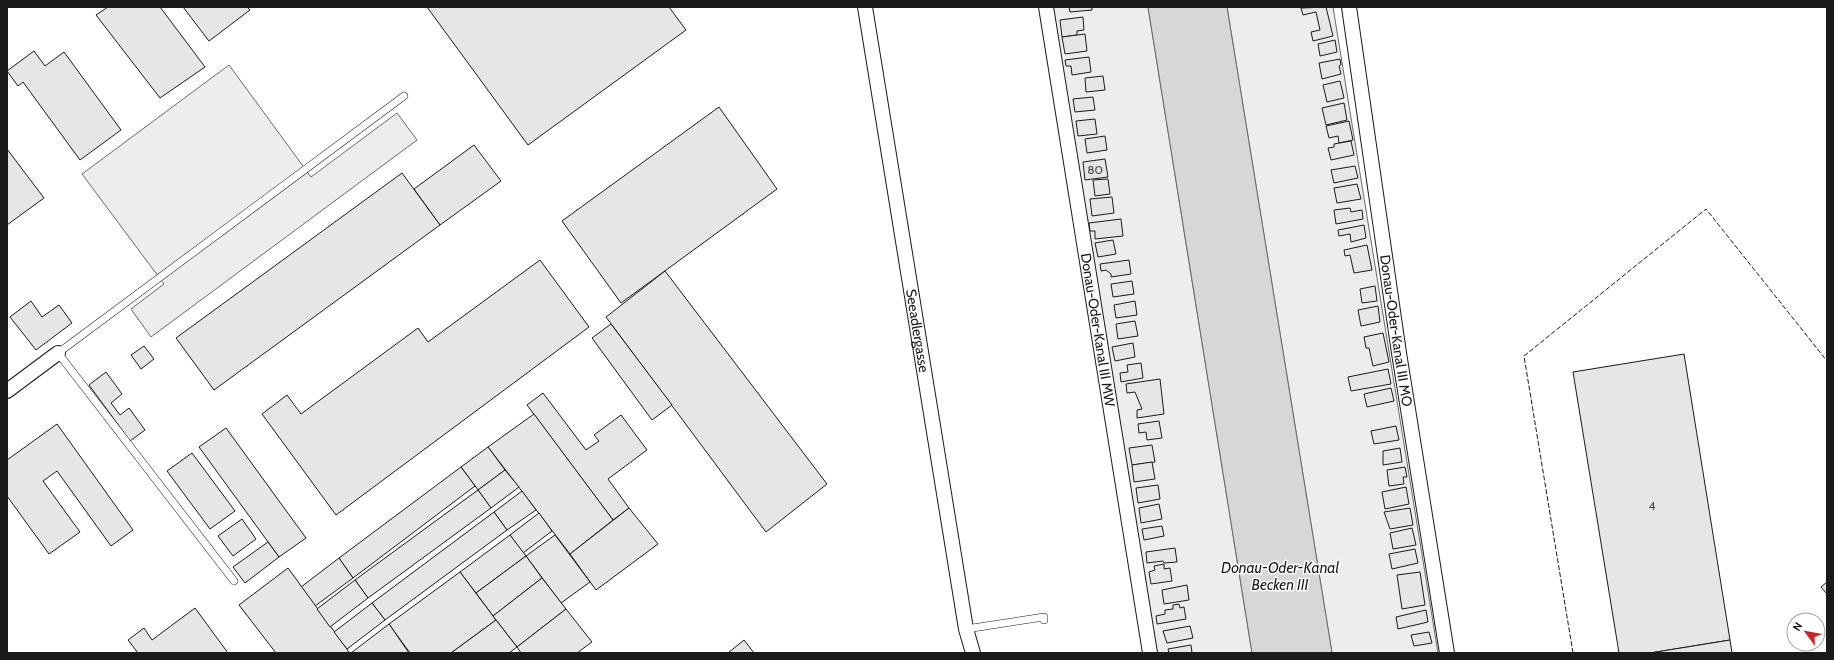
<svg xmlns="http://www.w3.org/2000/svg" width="1834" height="660" font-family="Cabin,sans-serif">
<rect width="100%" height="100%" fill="#fff"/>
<g fill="#ededed" stroke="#6a6a6a">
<path d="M1052,7H1148L1252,653H1157Z"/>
<path d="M1227,7H1333L1438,653H1332Z"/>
<path d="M229,65L311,177L397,113L417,140L151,337L131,309L164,284L82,174Z"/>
</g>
<path fill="#d7d7d7" stroke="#6a6a6a" d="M1148,7H1227L1332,653H1252Z"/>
<g fill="#e6e6e6" stroke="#1a1a1a">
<path d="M108,7H160L205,67L160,98L96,15Z"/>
<path d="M183,7H247L250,10L209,41Z"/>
<path d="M427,7H669L686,30L528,145Z"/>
<path d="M1069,7H1092V10L1070,12Z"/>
<path d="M1326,7L1333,36L1313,41L1311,32L1320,30L1316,12L1303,15L1301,8Z"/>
<path d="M1083,17L1084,30L1077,31V35L1062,37L1060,20Z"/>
<path d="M1085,34L1087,51L1065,54L1062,37Z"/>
<path d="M1335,40L1337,52L1320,56L1318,44Z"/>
<path d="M34,51L45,66L64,52L121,130L80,160L23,82L18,86L7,71Z"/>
<path d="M1089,57L1091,72L1072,75L1071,66H1066L1065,60Z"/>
<path d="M1340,59L1341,65L1339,66L1341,74L1322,79L1319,63Z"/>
<path d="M1103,76L1105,90L1086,92L1085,78Z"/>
<path d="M1340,81L1344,98L1327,102L1323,85Z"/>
<path d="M1093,97L1095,110L1075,112L1073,99Z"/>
<path d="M1344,103L1347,120L1326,125L1322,108Z"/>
<path d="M719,107L777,189L621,303L562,221Z"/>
<path d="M1095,119L1097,134L1078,136L1076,121Z"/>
<path d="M1349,121L1353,140L1339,143L1338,136L1329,138L1326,126Z"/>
<path d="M1105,136L1107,150L1087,153L1085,139Z"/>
<path d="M1351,141L1354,155L1331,160L1328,148L1334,147V144Z"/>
<path d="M474,145L501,181L440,225L414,189Z"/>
<path d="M7,149L44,198L7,225Z"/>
<path d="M1105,159L1108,177L1085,180L1083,162Z"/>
<path d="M1355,166L1358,178L1334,183L1331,170Z"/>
<path d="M402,173L440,225L214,390L176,338Z"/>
<path d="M1108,179L1110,194L1095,196L1093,180Z"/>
<path d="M1357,184L1361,199L1337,203L1334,188Z"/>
<path d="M1112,197L1114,213L1092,216L1090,199Z"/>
<path d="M1350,208L1351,212L1362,210L1363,219L1336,224L1334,210Z"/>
<path d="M1121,219L1123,236L1095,239V231H1090L1089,223Z"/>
<path d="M1364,225L1366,238L1351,242L1350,234L1339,236L1338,230Z"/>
<path d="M1113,240L1116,254L1098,257L1095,243Z"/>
<path d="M1367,245L1372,270L1354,273L1350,255L1345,256L1344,250Z"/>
<path d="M540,260L589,327L336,515L262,414L287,395L301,414L418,328L428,342Z"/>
<path d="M1129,260L1131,274L1111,277V274L1106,270L1101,271L1100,264Z"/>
<path d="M665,271L827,484L766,532L606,317Z"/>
<path d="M1132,281L1134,294L1113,297L1111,284Z"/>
<path d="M1375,286L1377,301L1362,303L1360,289Z"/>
<path d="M31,301L42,317L59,305L72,323L36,350L10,317Z"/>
<path d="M1135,301L1137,315L1116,318L1114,305Z"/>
<path d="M1378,306L1380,322L1361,326L1358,310Z"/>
<path d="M1135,321L1138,336L1118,339L1116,324Z"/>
<path d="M611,324L672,405L652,420L592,338Z"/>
<path d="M1383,333L1389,362L1373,366L1369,348H1366L1364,337Z"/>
<path d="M1133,343L1135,357L1115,361L1112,347Z"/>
<path d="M144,346L154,359L141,369L131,355Z"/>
<path d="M1684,354L1730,640L1650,653H1619L1573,372Z"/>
<path d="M1141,363L1143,378L1121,382L1120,373L1128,372L1127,365Z"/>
<path d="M1388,369L1391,384L1351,391L1348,377Z"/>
<path d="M106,372L122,394L111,403L120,415L129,408L145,430L130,441L89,385Z"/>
<path d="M1160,379L1164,414L1137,418V410L1142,409L1135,392L1127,393L1126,384Z"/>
<path d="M1391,388L1394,401L1367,407L1364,394Z"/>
<path d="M543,393L586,450L599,441L594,435L621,415L647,450L608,479L629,508L613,520L527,405Z"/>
<path d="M534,414L613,520L570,554L488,447Z"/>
<path d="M1159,421L1162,438L1147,440L1146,432L1139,433L1138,424Z"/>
<path d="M57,424L133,530L111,546L57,471L43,481L80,532L49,554L7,496V460Z"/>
<path d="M1396,426L1399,440L1374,444L1371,431Z"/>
<path d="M226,428L306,538L279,557L199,447Z"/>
<path d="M1152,445L1155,462L1132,465L1129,448Z"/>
<path d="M488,447L505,470L478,490L461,467Z"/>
<path d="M1400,448L1402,462L1383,465V451Z"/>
<path d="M192,453L235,511L210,529L167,471Z"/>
<path d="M1152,462L1155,479L1134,482L1132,465Z"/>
<path d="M461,467L475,486L353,578L339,558Z"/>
<path d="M1405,467L1407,477H1403L1404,484L1389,486L1387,470Z"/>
<path d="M505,470L519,487L491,508L478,490Z"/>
<path d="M1158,485L1160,499L1138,503L1136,488Z"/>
<path d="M1406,487L1409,504L1385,509L1382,492Z"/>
<path d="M478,490L491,508L368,598L355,580Z"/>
<path d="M522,491L536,510L507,530L494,512Z"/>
<path d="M1159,504L1162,519L1141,523L1139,508Z"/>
<path d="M629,508L658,544L596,590L570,554Z"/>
<path d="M1410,508L1413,525L1390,529L1384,512Z"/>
<path d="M494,512L507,530L385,620L372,603Z"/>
<path d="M539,513L552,531L523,553L510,535Z"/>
<path d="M242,519L256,539L233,556L218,536Z"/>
<path d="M1162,526L1164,536L1144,540L1142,529Z"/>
<path d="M1412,528L1416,545L1393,549L1390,533Z"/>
<path d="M510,535L526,556L476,593L460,572Z"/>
<path d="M555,535L590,582L561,603L526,556Z"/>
<path d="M268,542L279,557L245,583L233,567Z"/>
<path d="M1175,548L1177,562L1164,563L1163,561L1147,563L1146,552Z"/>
<path d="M1415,549L1418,563L1392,569L1389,554Z"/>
<path d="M526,556L542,578L493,616L476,593Z"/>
<path d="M339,558L353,578L315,606L301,587Z"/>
<path d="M1164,564V569L1170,568L1172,581L1151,584L1149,572L1155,570L1154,566Z"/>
<path d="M288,568L347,649L349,653H276L239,605Z"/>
<path d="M460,572L496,620L451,653H410L389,624Z"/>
<path d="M1420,572L1425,605L1402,609L1397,575Z"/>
<path d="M542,578L566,609L517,647L493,616Z"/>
<path d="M355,580L368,598L330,627L317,609Z"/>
<path d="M1827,582V594L1821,587Z"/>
<path d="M1187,585L1189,600L1164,604L1162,590Z"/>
<path d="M372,603L385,620L347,649L334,632Z"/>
<path d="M1179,604L1180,608L1184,607L1186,619L1157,624L1156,616L1165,614V610L1173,609V605Z"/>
<path d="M195,608L228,653H138L128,640L144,628L152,640Z"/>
<path d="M566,609L592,642L577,653H521L517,647Z"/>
<path d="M1426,610L1428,622L1398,629L1396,617Z"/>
<path d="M496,620L517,647L509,653H451Z"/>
<path d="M389,624L409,653H351Z"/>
<path d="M1190,626L1193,638L1167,643L1163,631Z"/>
<path d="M1429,632L1432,643L1414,646L1411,635Z"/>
<path d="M744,640L754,653H728Z"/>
<path d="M1730,640L1732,653H1650Z"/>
<path d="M1191,645L1192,653H1166H1169L1168,649Z"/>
</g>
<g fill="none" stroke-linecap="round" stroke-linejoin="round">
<g stroke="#1a1a1a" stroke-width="8">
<g id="service">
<path d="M234,581L58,353L404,96"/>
<path d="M966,629L1044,617V620"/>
</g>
</g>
<g stroke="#1a1a1a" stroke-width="16">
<g id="minor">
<path id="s1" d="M865,7L966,629L973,653"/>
<path id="s2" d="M1046,7L1150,653"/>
<path id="s3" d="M1349,7L1399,353L1447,653"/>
<path d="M7,391L58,353"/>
</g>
</g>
<use href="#service" stroke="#fff" stroke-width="7"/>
<use href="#minor" stroke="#fff" stroke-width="14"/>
<path stroke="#1a1a1a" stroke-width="1" stroke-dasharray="5 2" stroke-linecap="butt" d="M1573,653L1524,356L1706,209L1827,361"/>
</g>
<g text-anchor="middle" stroke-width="3" stroke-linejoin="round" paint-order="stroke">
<g font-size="12" fill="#4d4d4d">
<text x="1095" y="174">80</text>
<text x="1652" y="510">4</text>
</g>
<g font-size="14" fill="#1a1a1a" stroke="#fff">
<text dy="5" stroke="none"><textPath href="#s1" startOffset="328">Seeadlergasse</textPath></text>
<text dy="5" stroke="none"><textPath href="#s2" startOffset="327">Donau-Oder-Kanal III MW</textPath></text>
<text dy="5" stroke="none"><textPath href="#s3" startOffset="327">Donau-Oder-Kanal III MO</textPath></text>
</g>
<g font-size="15" font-style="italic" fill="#1a1a1a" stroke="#fff">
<text x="1280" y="573">Donau-Oder-Kanal<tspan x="1280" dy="17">Becken III</tspan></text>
</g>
</g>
<rect width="1834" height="660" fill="none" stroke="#1a1a1a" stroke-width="16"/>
<g transform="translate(1806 632) rotate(302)"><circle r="19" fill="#ffffff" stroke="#a3a3a3"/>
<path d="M0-3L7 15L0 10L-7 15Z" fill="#c62828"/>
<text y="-6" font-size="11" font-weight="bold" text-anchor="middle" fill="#1a1a1a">N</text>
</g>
</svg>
